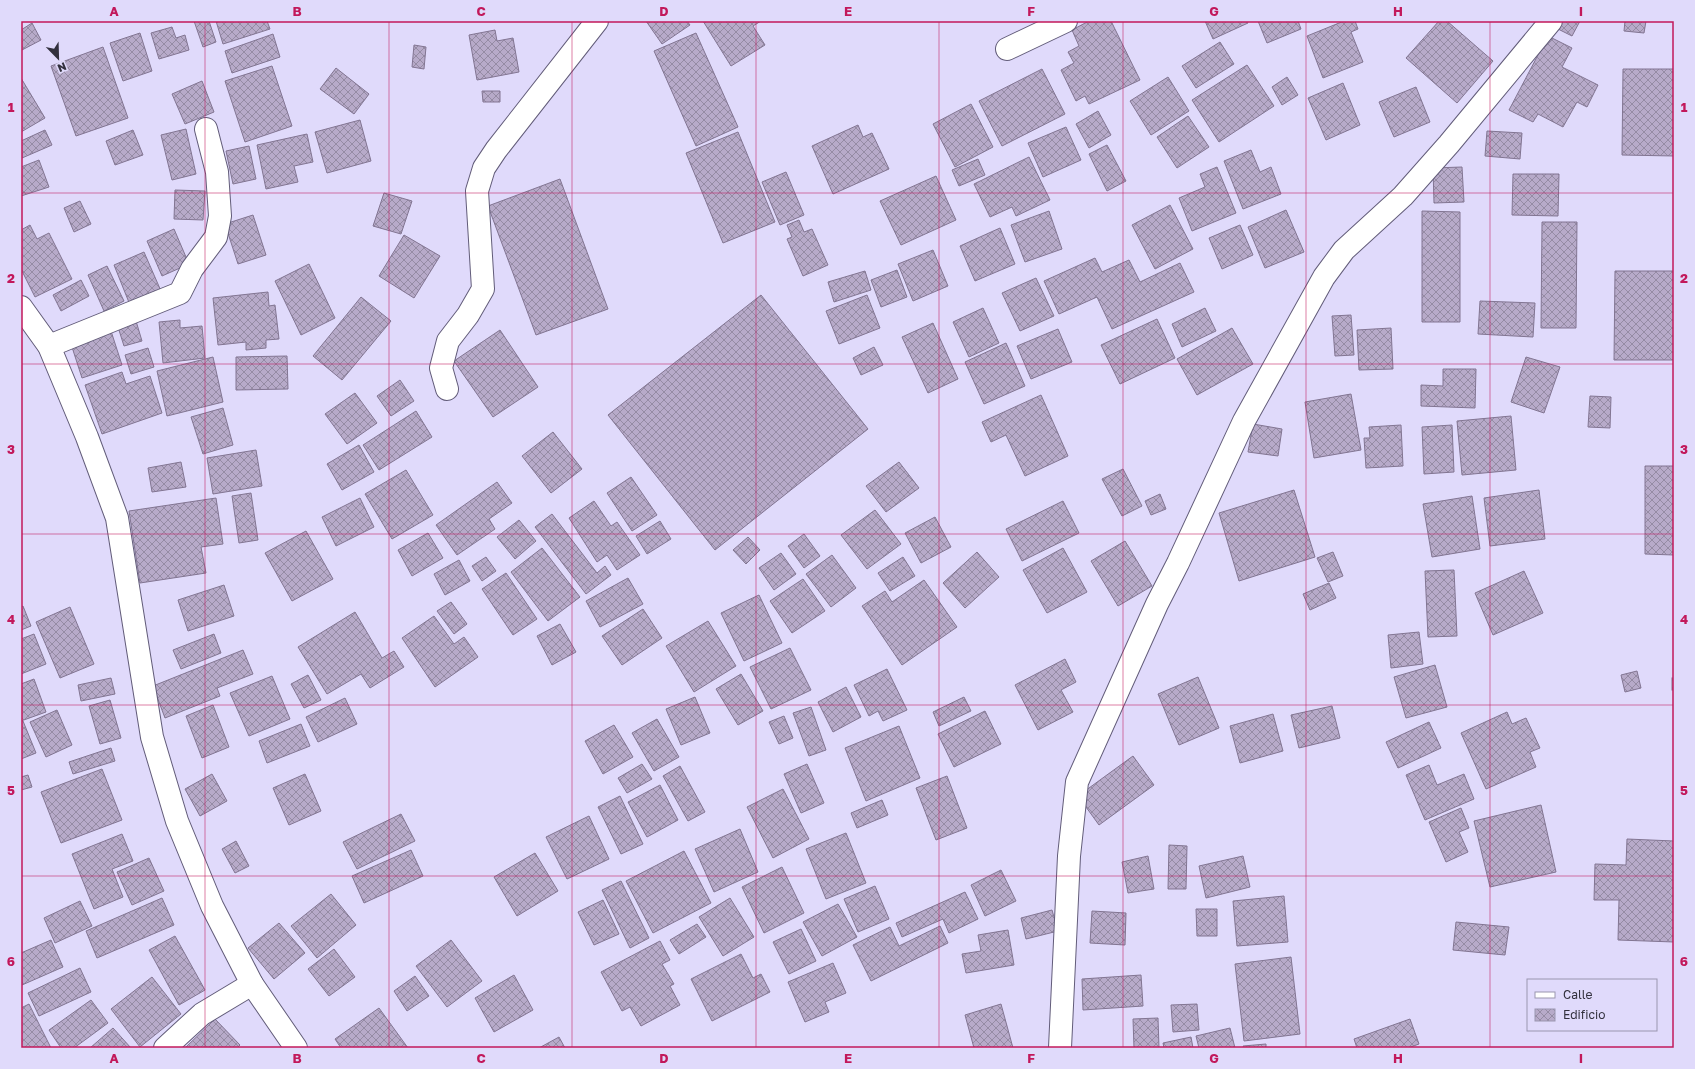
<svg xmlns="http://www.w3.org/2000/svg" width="1695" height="1069" font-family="'Golos Text',sans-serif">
<defs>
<pattern id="building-cross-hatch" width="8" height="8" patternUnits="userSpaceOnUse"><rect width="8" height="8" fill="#b7aac9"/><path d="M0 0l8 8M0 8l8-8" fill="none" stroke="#958ba4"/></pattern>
</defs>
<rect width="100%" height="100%" fill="#e0dafb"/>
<g fill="url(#building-cross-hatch)" stroke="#827592">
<path d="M194,21H209L216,42L203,47Z"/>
<path d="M216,21H267L270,29L223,44Z"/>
<path d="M646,21H687L690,25L662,44Z"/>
<path d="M703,21H761L753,26L765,45L731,66Z"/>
<path d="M1089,21H1111L1140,80L1089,104L1085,96L1076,101L1061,70L1074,63L1068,52L1079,46L1072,30Z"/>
<path d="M1205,21H1247L1248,23L1213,39Z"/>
<path d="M1258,21H1298L1301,29L1267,43Z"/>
<path d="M1344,21H1355L1358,29L1351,32L1363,62L1323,78L1307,36Z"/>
<path d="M1439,21H1447L1493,61L1457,103L1406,58Z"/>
<path d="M1560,21H1580L1572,36L1556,28Z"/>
<path d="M1625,21H1646L1644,33L1624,31Z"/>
<path d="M32,23L41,40L22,50L21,30Z"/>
<path d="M172,27L176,38L185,35L189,50L159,59L151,33Z"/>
<path d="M495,30L497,41L513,38L519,72L477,80L469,35Z"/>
<path d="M140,33L152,71L123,81L110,43Z"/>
<path d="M696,33L738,127L696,146L654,51Z"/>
<path d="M273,34L280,57L232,73L225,51Z"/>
<path d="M1548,36L1572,48L1562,67L1598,85L1587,107L1577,102L1563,127L1538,114L1533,122L1509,110Z"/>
<path d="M1220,42L1234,64L1196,88L1182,66Z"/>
<path d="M414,45L426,47L424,69L412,67Z"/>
<path d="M103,47L128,118L76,136L51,66Z"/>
<path d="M1247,65L1274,106L1219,142L1192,100Z"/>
<path d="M272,66L292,126L245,142L225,81Z"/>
<path d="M336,68L369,94L354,114L320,89Z"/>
<path d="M1042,69L1065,114L1002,146L979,101Z"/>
<path d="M1623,69H1674V156L1622,155Z"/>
<path d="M1168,77L1189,111L1151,135L1130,101Z"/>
<path d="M1287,77L1298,95L1282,105L1272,87Z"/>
<path d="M21,78L45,118L21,132Z"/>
<path d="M202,81L214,112L185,124L172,94Z"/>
<path d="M1343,83L1360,125L1326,140L1308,98Z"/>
<path d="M1416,87L1430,122L1394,137L1379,102Z"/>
<path d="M482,91H500V102H483Z"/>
<path d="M971,104L993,147L955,167L933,124Z"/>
<path d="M1098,111L1111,135L1089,148L1076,124Z"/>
<path d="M1188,116L1209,147L1177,168L1157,137Z"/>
<path d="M360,120L371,161L327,173L315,132Z"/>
<path d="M858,125L863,137L872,133L889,169L833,194L812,146Z"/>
<path d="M1066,127L1081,160L1043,177L1028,143Z"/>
<path d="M186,129L196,174L172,180L161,135Z"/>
<path d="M45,130L52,145L22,158L21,141Z"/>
<path d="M133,130L143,155L115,165L106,141Z"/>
<path d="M1487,131L1522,133L1520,159L1485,156Z"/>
<path d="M738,132L775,222L723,243L686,153Z"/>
<path d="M307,134L313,162L294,166L298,182L266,189L257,145Z"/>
<path d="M1107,145L1126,181L1107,191L1089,154Z"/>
<path d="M249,146L256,179L233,184L226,151Z"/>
<path d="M1251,150L1260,172L1271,167L1281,194L1243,209L1224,161Z"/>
<path d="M1029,157L1050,200L1016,216L1012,207L990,217L974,184Z"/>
<path d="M978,159L985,175L959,186L952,170Z"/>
<path d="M39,160L49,187L21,196V167Z"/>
<path d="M1217,167L1236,213L1192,231L1179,198L1205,187L1200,174Z"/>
<path d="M1462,167L1464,202L1434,203L1433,168Z"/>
<path d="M786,172L804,215L780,225L762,182Z"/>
<path d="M1513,174H1559L1558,216L1512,215Z"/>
<path d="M936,176L956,220L901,245L880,201Z"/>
<path d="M560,179L608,309L536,335L488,206Z"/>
<path d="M175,190L205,191L203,220L174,219Z"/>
<path d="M384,193L412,201L401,234L373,226Z"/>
<path d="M80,201L91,224L74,232L64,208Z"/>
<path d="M1170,205L1193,249L1155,269L1132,225Z"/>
<path d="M1286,210L1304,252L1265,268L1248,227Z"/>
<path d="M1049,211L1062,249L1025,262L1011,225Z"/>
<path d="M1422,211L1460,212V322H1422Z"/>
<path d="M253,215L266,255L238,264L225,224Z"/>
<path d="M799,220L804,232L812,229L828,265L803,276L787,239L792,237L787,225Z"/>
<path d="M1542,222H1577L1576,328H1541Z"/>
<path d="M30,225L37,239L49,233L72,279L35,297L21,269V230Z"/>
<path d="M1240,225L1253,255L1222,269L1209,238Z"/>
<path d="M1000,228L1015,264L975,281L960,246Z"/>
<path d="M174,229L189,264L162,276L147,241Z"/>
<path d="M404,235L440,256L414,298L379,276Z"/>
<path d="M933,250L948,286L913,301L898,264Z"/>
<path d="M144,252L161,291L130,305L114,265Z"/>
<path d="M1095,258L1102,272L1129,260L1140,282L1180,263L1194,292L1112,329L1097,297L1059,314L1044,281Z"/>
<path d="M309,264L335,318L301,335L275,281Z"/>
<path d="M107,266L124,301L104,311L88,275Z"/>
<path d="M897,270L907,297L881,307L871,280Z"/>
<path d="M865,271L871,290L834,302L828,282Z"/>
<path d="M1615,271H1674V360H1614Z"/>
<path d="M1036,278L1054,316L1020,331L1002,293Z"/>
<path d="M81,280L89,296L61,311L53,295Z"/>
<path d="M268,292L269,306L275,305L279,339L266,340V348L246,350V342L218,345L213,298Z"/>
<path d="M761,295L868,429L715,550L608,415Z"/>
<path d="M867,295L880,328L839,344L826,311Z"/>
<path d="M361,297L391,321L342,380L313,356Z"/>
<path d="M1480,301L1535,303L1533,337L1478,334Z"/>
<path d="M983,308L999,343L969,357L953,322Z"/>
<path d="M1205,308L1216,331L1182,347L1172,324Z"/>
<path d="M1351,315L1354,355L1335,356L1332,316Z"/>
<path d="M1157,319L1175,358L1120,384L1101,345Z"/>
<path d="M180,320V328L202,326L205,358L163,363L159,322Z"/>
<path d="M136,321L142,341L124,346L118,327Z"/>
<path d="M933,323L958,379L928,393L902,337Z"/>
<path d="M1232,328L1253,364L1197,395L1177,359Z"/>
<path d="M1391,328L1393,369L1359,370L1357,330Z"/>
<path d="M1058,329L1072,362L1031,379L1017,346Z"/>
<path d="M500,330L538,387L493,417L454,361Z"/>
<path d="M111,331L122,365L82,378L71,344Z"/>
<path d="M1006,343L1025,386L984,404L965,362Z"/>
<path d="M874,347L883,365L861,375L853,358Z"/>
<path d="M148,348L154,367L131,374L125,355Z"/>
<path d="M287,356L288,389L236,390V357Z"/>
<path d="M213,357L223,402L167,416L157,371Z"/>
<path d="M1526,357L1560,367L1544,413L1511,402Z"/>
<path d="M1443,369H1476L1475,408L1421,406V385L1443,386Z"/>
<path d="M122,372L126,384L150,376L162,413L102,434L85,385Z"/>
<path d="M400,380L414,401L391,416L377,396Z"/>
<path d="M355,393L377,423L347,444L325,414Z"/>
<path d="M1351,394L1361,450L1314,458L1305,402Z"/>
<path d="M1041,395L1068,456L1025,476L1006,435L991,442L982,422Z"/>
<path d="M1590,396L1611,397L1610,428L1588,427Z"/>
<path d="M223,408L233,445L203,454L191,417Z"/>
<path d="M416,411L432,437L379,470L363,445Z"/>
<path d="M1511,416L1516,470L1462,475L1457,421Z"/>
<path d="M1253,424L1282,429L1278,456L1248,452Z"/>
<path d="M1401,425L1403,466L1366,468L1364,438H1370L1369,427Z"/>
<path d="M1452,425L1454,472L1424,474L1422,427Z"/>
<path d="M553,432L582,469L551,493L522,456Z"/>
<path d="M359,445L374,472L342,490L327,464Z"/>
<path d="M256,450L262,486L213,494L207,458Z"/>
<path d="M181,462L186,487L152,492L148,468Z"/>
<path d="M899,462L919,488L886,512L866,486Z"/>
<path d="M1645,466H1674V555L1645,554Z"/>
<path d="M1123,469L1142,506L1122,516L1102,479Z"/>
<path d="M406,470L433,515L392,539L365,494Z"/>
<path d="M631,477L657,515L632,531L607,493Z"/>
<path d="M497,482L512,503L489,519L495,529L457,555L436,525Z"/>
<path d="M1294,490L1315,557L1239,581L1219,513Z"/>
<path d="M1539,490L1545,539L1490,546L1484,498Z"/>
<path d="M251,493L258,540L239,543L232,496Z"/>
<path d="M1160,494L1166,509L1151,515L1145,501Z"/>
<path d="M1472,496L1480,549L1432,557L1423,504Z"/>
<path d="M216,498L223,544L201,547L206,573L140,583L129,511Z"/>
<path d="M360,498L374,527L336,546L322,517Z"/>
<path d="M594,501L611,526L617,522L640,555L617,570L607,555L597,562L569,518Z"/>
<path d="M1063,501L1079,533L1022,561L1006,529Z"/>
<path d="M875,510L901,544L867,569L841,535Z"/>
<path d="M552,514L597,573L605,566L611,575L586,594L535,527Z"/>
<path d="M935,517L951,547L921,563L905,533Z"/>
<path d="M519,520L536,541L515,559L497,537Z"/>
<path d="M660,521L671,539L647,554L636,536Z"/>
<path d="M306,531L333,579L292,601L265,553Z"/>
<path d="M428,533L443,558L412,576L398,550Z"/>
<path d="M804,534L820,556L804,568L788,546Z"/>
<path d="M748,537L760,550L746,564L733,550Z"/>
<path d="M1125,541L1152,586L1118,606L1091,561Z"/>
<path d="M542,548L580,597L548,621L511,572Z"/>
<path d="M1063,548L1087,592L1047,613L1023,570Z"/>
<path d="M977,552L999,577L965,608L943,583Z"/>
<path d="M1333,552L1343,576L1328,582L1317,558Z"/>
<path d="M781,553L796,574L774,590L759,568Z"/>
<path d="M832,555L856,588L831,607L806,574Z"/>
<path d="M486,557L496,571L482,581L472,566Z"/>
<path d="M903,557L915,576L890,591L878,573Z"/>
<path d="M459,560L470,581L445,595L434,574Z"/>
<path d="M1454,570L1457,636L1428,637L1425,571Z"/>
<path d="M1524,571L1543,613L1493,635L1475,593Z"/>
<path d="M506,573L537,619L513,635L482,589Z"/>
<path d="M628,578L643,604L600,627L586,601Z"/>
<path d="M803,579L825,611L792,633L770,601Z"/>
<path d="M924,580L957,627L902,665L862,606L885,591L892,602Z"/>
<path d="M1329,583L1336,598L1310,610L1303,594Z"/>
<path d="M224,585L234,616L188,631L178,600Z"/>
<path d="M759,595L782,643L744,661L721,613Z"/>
<path d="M451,602L467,624L454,634L437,611Z"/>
<path d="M23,606L31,626L21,630V607Z"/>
<path d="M70,607L94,664L60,678L36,622Z"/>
<path d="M643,609L662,638L622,665L602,636Z"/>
<path d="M355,612L382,658L394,651L404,667L370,688L361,674L327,694L298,647Z"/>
<path d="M434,616L454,644L464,637L478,657L435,687L402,638Z"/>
<path d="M708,621L736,666L694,692L666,646Z"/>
<path d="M560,624L576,652L552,665L537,636Z"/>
<path d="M1419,632L1423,664L1391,668L1388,635Z"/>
<path d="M34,634L46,664L21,674V639Z"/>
<path d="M214,634L221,653L181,669L173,650Z"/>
<path d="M790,648L811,690L771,709L750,667Z"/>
<path d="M243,650L253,674L217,688L220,696L165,718L153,686Z"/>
<path d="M1065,659L1076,682L1061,690L1073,712L1038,730L1015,685Z"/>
<path d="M1435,665L1447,707L1406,718L1394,677Z"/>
<path d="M887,669L907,710L883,721L878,711L869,716L854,685Z"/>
<path d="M1637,671L1641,688L1625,692L1621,675Z"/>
<path d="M741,674L763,711L738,725L716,689Z"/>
<path d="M308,675L321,700L304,708L291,684Z"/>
<path d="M272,676L290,719L249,736L230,693Z"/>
<path d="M1198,677L1219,728L1179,745L1158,694Z"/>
<path d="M111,678L115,694L81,701L78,685Z"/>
<rect x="1672" y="678" width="2" height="12"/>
<path d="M34,679L46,712L21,721V684Z"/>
<path d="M846,687L861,717L833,732L818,702Z"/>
<path d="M695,697L710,733L681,745L666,709Z"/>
<path d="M964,697L971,711L939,726L933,712Z"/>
<path d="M345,698L357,724L318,742L306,717Z"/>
<path d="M110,700L121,738L100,744L89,706Z"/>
<path d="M213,705L229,747L202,758L186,716Z"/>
<path d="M1332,706L1340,738L1299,748L1291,715Z"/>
<path d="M811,707L826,750L809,756L793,713Z"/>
<path d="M57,710L72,745L46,757L30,722Z"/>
<path d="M985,711L1001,744L954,767L938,734Z"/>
<path d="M1507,712L1512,724L1526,718L1540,748L1530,752L1536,767L1486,789L1461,733Z"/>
<path d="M1273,714L1283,751L1240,763L1230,726Z"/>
<path d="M784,716L793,738L779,744L769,722Z"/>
<path d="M657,719L679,757L654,771L632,733Z"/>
<path d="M23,721L36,753L21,759V722Z"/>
<path d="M1429,722L1441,748L1398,768L1386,742Z"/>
<path d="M301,724L310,746L267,763L259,741Z"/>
<path d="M614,725L633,757L603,774L585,741Z"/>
<path d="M899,726L920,778L866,801L845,748Z"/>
<path d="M111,748L115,761L73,774L69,762Z"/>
<path d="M1133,756L1154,785L1099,825L1078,796Z"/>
<path d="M642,764L652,779L627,793L618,778Z"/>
<path d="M807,764L824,803L801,813L784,774Z"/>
<path d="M1429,765L1437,785L1464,774L1474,799L1425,820L1406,775Z"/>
<path d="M680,766L705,812L688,821L663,776Z"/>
<path d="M102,769L122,820L61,843L41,792Z"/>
<path d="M212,774L227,801L200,816L185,789Z"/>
<path d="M305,774L321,811L289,825L273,788Z"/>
<path d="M28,775L32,787L21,790V777Z"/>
<path d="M947,776L967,828L936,840L916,788Z"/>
<path d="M660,785L678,820L647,837L628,802Z"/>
<path d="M783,789L809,839L773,858L747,807Z"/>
<path d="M620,796L643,844L621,854L598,807Z"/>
<path d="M882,800L888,815L857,828L851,813Z"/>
<path d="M1541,805L1556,872L1490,887L1474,821Z"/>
<path d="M1461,808L1469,828L1459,832L1468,852L1446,862L1429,822Z"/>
<path d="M401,814L415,841L357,869L343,842Z"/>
<path d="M589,816L609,859L567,879L546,837Z"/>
<path d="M740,829L758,872L714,892L695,849Z"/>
<path d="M846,833L866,883L826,899L806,849Z"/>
<path d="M122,834L133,861L112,869L123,897L94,909L72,854Z"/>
<path d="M1627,839L1674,841V942L1618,940L1619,900H1594L1595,864L1626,865Z"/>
<path d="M236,841L249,866L235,873L222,849Z"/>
<path d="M1169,845L1187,846L1186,889H1168Z"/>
<path d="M411,850L423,876L364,903L352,876Z"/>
<path d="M684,851L711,903L653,933L626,881Z"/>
<path d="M535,853L558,891L517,916L494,877Z"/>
<path d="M1148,856L1154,889L1128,893L1122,862Z"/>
<path d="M1243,856L1250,887L1206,898L1199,866Z"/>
<path d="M149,858L164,891L132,905L117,872Z"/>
<path d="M782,867L804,913L764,933L742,887Z"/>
<path d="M1001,870L1016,901L985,916L971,885Z"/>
<path d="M621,881L649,938L630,948L602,890Z"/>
<path d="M875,886L889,919L858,932L844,899Z"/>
<path d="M965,892L978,919L949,933L943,919L902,937L896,923Z"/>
<path d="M331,894L356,925L317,958L291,926Z"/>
<path d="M1284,896L1288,942L1237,946L1233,901Z"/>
<path d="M162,898L174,925L97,958L86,931Z"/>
<path d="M730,898L754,937L723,956L699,917Z"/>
<path d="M603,900L619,934L594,945L578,912Z"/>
<path d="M80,901L92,926L55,943L44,918Z"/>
<path d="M838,904L857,937L822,956L803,922Z"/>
<path d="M1196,909H1217V936H1197Z"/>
<path d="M1052,910L1058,931L1026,939L1021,918Z"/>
<path d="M1092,911L1126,913L1125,945L1090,943Z"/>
<path d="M1456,922L1509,927L1505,955L1453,950Z"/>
<path d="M279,923L305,953L274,979L248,948Z"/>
<path d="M697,924L706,937L679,954L670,940Z"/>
<path d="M940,926L948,943L871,981L853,945L890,927L899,946Z"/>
<path d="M801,929L816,961L789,974L773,942Z"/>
<path d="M1008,930L1014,965L966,973L962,954L981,951L978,935Z"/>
<path d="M175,936L205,990L179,1005L149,950Z"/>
<path d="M51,940L63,967L22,985L21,953Z"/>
<path d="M451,940L482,981L447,1007L416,966Z"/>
<path d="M660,941L670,960L662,964L674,984L670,986L680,1005L641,1026L630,1007L622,1011L601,972Z"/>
<path d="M334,949L355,977L329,996L308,969Z"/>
<path d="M741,954L753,978L761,974L770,992L712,1021L691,979Z"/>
<path d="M1291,957L1300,1034L1244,1041L1235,964Z"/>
<path d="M833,963L846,993L825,1002L829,1012L805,1022L788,982Z"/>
<path d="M80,968L91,992L39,1016L28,993Z"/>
<path d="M514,975L533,1010L494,1032L475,998Z"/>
<path d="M1141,975L1143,1006L1083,1010L1082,979Z"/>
<path d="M415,976L429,996L407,1011L394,991Z"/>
<path d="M152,977L181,1014L140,1047L111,1009Z"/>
<path d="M91,1000L108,1023L74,1048H61L49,1030Z"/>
<path d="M29,1004L51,1048H21V1008Z"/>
<path d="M1001,1004L1013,1048H974L965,1015Z"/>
<path d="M1197,1004L1199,1030L1173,1032L1171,1005Z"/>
<path d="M379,1008L408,1048H341L335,1039Z"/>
<path d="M1158,1018L1159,1048H1134L1133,1019Z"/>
<path d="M215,1019L240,1045L237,1048H185Z"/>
<path d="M1410,1019L1419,1044L1408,1048H1357L1354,1039Z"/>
<path d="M113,1028L131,1048H90Z"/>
<path d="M1230,1028L1235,1048H1199L1196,1036Z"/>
<path d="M559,1037L565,1048H539Z"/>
<path d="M1191,1037L1193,1048H1164L1163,1043Z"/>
<path d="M1266,1044V1048H1244L1243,1046Z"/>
</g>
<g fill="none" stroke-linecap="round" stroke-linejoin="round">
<g stroke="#625c79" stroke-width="24">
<g id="street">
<path d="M1007,49L1066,21"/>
<path d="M49,346L180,293L192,269L216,237L220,216L217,172L206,129"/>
<path d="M447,389L441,368L448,341L468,315L483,289L477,191L484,168L496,150L597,21"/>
<path d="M165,1048L202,1014L252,984"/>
<path d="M1060,1048L1069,856L1077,782L1157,604L1178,563L1244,421L1324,277L1344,250L1403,196L1449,144L1551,21"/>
</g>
</g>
<g stroke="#625c79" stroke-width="24">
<path id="secondary" d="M21,307L49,346L87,437L117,518L152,737L177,821L212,906L252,984L296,1048"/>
</g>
<use href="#street" stroke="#fff" stroke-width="22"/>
<use href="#secondary" stroke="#fff" stroke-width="22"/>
</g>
<path fill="none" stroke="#c2185b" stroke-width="1" stroke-opacity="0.55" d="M205,21V1048M389,21V1048M572,21V1048M756,21V1048M939,21V1048M1123,21V1048M1306,21V1048M1490,21V1048M21,193H1674M21,364H1674M21,534H1674M21,705H1674M21,876H1674"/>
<rect width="1695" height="1069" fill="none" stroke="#e0dafb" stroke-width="44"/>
<rect x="1527" y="979" width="130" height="52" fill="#e0dafb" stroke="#9a96af"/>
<rect x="1535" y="992" width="20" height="6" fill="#ffffff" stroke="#9a96af"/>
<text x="1563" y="999" font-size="12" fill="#32303d">Calle</text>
<rect x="1535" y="1009" width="20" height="12" fill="url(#building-cross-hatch)" stroke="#9a96af"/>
<text x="1563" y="1019" font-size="12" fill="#32303d">Edificio</text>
<g transform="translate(58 58) rotate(157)" stroke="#e0dafb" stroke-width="3" paint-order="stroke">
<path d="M0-3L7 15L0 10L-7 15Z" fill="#32303d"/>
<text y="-6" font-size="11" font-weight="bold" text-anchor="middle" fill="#32303d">N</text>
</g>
<rect x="22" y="22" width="1651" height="1025" fill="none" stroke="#c2185b" stroke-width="1.5"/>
<g font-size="13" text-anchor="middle" font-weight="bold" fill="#c2185b">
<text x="114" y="16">A</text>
<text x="297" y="16">B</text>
<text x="481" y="16">C</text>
<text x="664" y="16">D</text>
<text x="848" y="16">E</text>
<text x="1031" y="16">F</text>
<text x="1214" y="16">G</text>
<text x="1398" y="16">H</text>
<text x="1581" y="16">I</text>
<text x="11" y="112">1</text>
<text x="1684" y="112">1</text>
<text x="11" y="283">2</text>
<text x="1684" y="283">2</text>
<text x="11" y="454">3</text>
<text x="1684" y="454">3</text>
<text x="11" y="624">4</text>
<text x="1684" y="624">4</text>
<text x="11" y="795">5</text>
<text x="1684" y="795">5</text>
<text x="11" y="966">6</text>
<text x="1684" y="966">6</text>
<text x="114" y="1063">A</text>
<text x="297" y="1063">B</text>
<text x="481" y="1063">C</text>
<text x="664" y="1063">D</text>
<text x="848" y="1063">E</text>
<text x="1031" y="1063">F</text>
<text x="1214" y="1063">G</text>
<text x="1398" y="1063">H</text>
<text x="1581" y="1063">I</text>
</g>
</svg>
